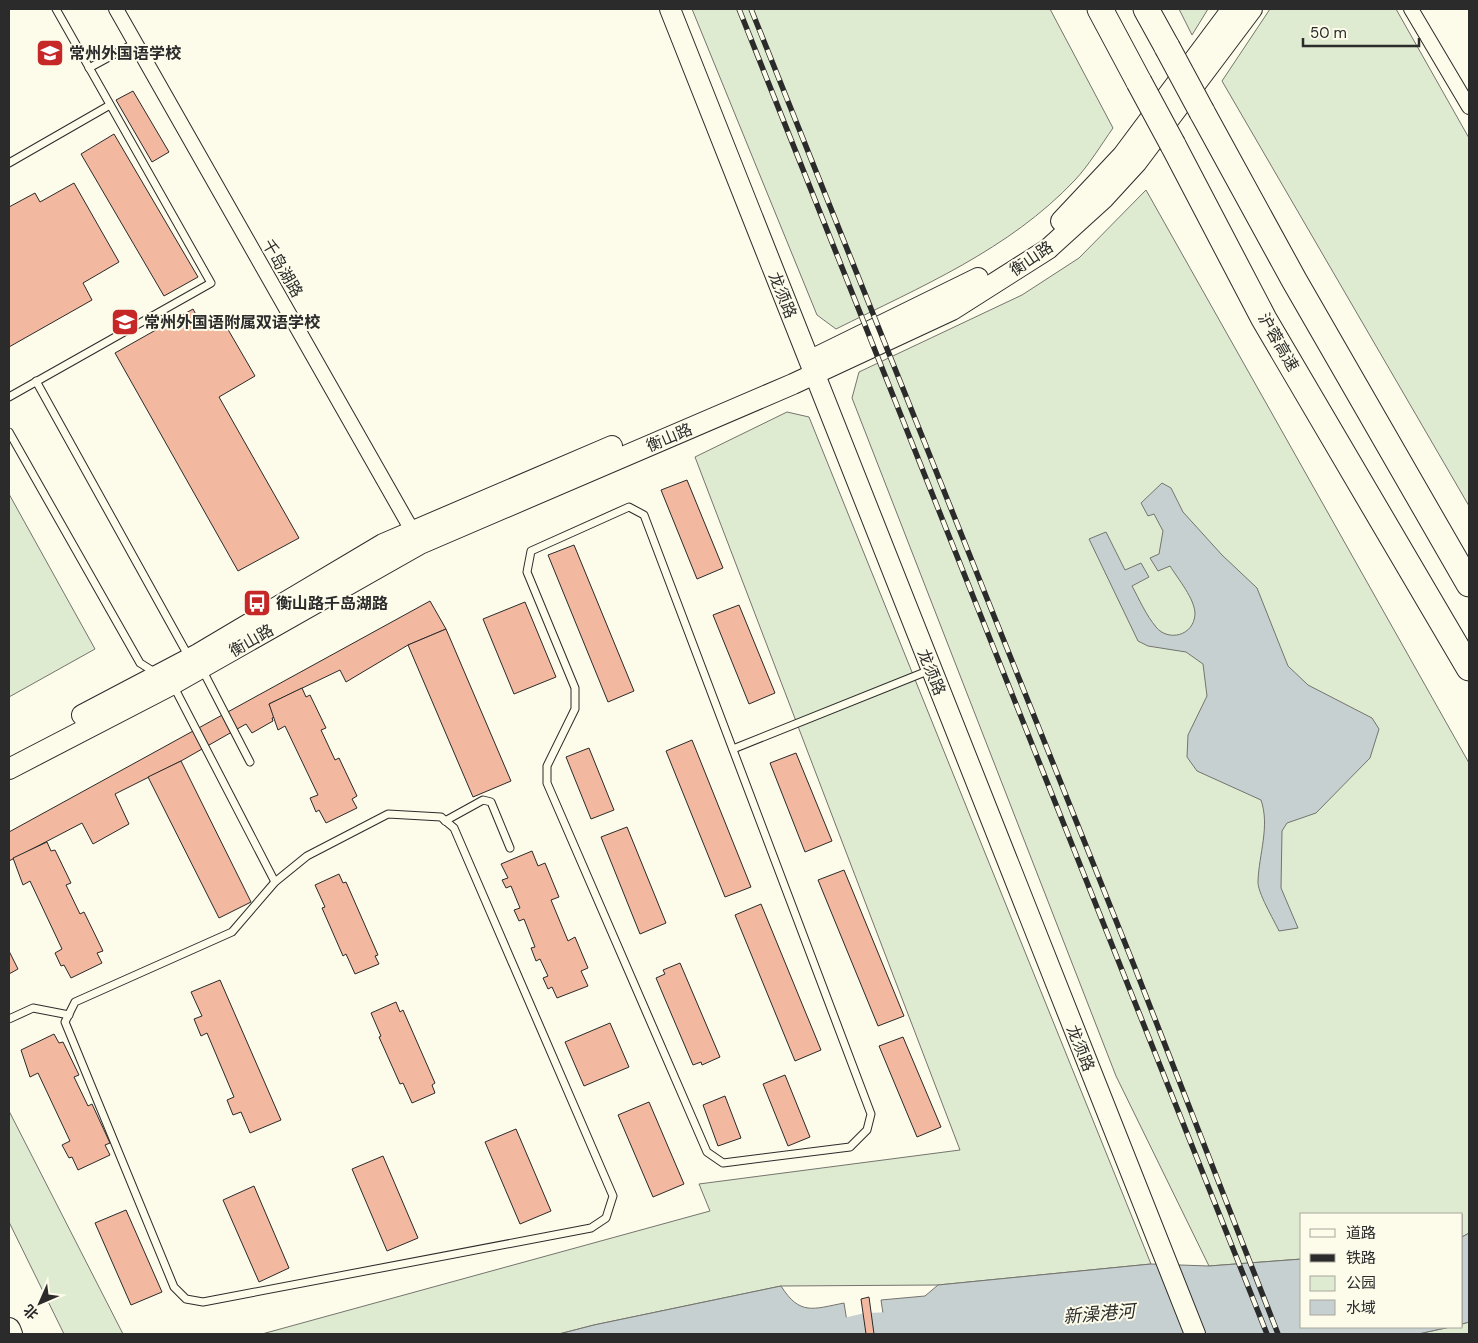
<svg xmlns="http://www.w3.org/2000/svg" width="1478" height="1343" font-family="'DM Sans','Noto Sans SC',sans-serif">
<rect width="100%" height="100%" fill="#fdfbea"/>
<g fill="#deebd1" stroke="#74746e">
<path d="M692,9H1050L1113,128C1101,145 1089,165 1075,180C1009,250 920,287 836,329L817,315Z"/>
<path d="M1179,9H1208L1192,35Z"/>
<path d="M1270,9H1396L1469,138V506L1222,81Z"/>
<path d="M1146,190L1469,763V1233L1462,1237V1214H1302V1259L1209,1266L1116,1076L852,398L859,372L1022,295L1079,258Z"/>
<path d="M787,412L809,417L1151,1264L938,1285L781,1286L594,1325L559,1334H262L710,1211L699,1184L960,1150L695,457Z"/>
<path d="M9,494L95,649L9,697Z"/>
<path d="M9,1111L123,1334H64L9,1222Z"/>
<path d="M1469,1322V1334H1418L1450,1327H1462V1324Z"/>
</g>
<g fill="#c7d0d0" stroke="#74746e">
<path d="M1162,483L1171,488L1183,512L1222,555L1257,588L1288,666L1308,685L1372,718L1379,729L1370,758L1316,813L1287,823L1282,831L1281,888L1298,928L1279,931C1274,920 1257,892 1258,881C1259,854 1270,826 1261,800L1197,771L1187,757L1188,735L1207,696L1203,664L1186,652L1148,646L1138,641L1089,539L1106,532L1125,570L1141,563L1149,577L1132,586C1139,599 1146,615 1156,627C1168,642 1194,636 1195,614C1195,599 1178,579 1170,566L1158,571L1150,558L1159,554L1163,531L1154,514L1148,516L1141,503Z"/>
<path d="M1469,1233V1322L1462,1324V1237Z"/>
<path d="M1302,1259V1327H1450L1418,1334H886L881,1300L925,1296L938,1285L1151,1264L1209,1266Z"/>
<path d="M781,1286C800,1316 813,1309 844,1303L849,1334H559L594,1325Z"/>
</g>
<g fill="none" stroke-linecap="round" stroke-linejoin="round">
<path stroke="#c7d0d0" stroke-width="28" d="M837,1334L867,1327L922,1325"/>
</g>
<g fill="#f2b8a0" stroke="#2b2b2b">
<path d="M133,91L169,152L152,162L116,100Z"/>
<path d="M114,134L198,277L164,296L81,154Z"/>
<path d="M74,183L119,262L83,283L92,300L9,347V207L35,193L40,202Z"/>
<path d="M193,309L201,324L219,314L255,376L219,397L299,538L238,571L115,353Z"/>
<path d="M687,480L723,568L697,579L661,490Z"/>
<path d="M574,545L634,691L608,702L548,555Z"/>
<path d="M430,601L446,629L408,645L346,682L340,670L269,704L275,717L272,718L273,721L252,733L246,724L181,761L115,794L129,824L93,844L82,823L9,861V832Z"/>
<path d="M525,602L556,677L514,694L483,619Z"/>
<path d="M739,605L775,693L749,704L713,615Z"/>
<path d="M446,629L511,781L473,797L408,645Z"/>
<path d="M302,688L306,697L310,695L326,728L321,730L335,760L339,758L357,796L352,799L357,808L326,823L319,810L316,812L310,798L318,795L285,726L278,730L269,704Z"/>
<path d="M692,740L751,887L725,897L666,751Z"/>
<path d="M589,748L614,810L591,819L566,757Z"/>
<path d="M796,753L832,841L805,852L770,763Z"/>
<path d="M181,761L251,902L219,918L148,777Z"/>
<path d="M627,827L666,923L640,934L601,837Z"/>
<path d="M47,842L51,851L55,850L71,883L66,885L80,914L84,912L103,951L97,953L102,963L71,978L64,965L61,966L55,953L62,949L30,881L23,885L13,858Z"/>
<path d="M532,851L538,866L545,863L559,897L551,900L568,941L575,937L588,968L581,971L588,986L557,998L552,987L548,989L543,978L548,976L540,959L536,961L531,948L535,947L524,919L519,921L514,910L520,908L511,886L506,888L502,880L508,878L501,864Z"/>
<path d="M844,870L904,1016L878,1026L818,880Z"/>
<path d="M339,874L343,883L346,882L378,955L375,956L379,964L355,974L346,954L343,956L322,908L325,907L315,885Z"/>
<path d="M761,904L821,1050L795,1061L735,915Z"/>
<path d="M9,951L18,969L9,974Z"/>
<path d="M680,963L720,1057L702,1065L701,1062L693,1065L656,978L665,974L663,970Z"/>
<path d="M220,980L281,1120L250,1133L241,1112L233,1115L227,1100L234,1097L207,1033L201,1036L194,1019L202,1016L191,992Z"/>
<path d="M396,1002L400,1012L403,1010L435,1083L432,1085L435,1093L412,1103L403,1083L400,1084L379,1037L381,1036L371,1013Z"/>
<path d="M610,1023L629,1067L584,1086L565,1042Z"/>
<path d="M54,1034L59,1043L63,1042L79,1075L74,1077L88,1106L92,1104L110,1143L105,1145L110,1155L78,1170L72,1157L69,1158L62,1145L70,1141L38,1073L30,1077L21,1050Z"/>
<path d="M903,1037L941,1127L917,1137L879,1046Z"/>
<path d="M785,1075L810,1137L788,1146L763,1084Z"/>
<path d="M725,1096L741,1138L718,1146L703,1105Z"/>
<path d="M649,1102L684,1184L653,1197L618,1115Z"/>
<path d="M516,1129L551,1211L520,1224L485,1142Z"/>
<path d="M383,1156L418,1238L387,1251L352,1169Z"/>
<path d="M254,1186L289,1268L259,1282L223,1200Z"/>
<path d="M126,1210L162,1292L131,1305L95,1223Z"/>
<path d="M869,1297L874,1334H866L861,1299Z"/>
</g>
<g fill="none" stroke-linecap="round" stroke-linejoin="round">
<g stroke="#2b2b2b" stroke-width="9">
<g id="lane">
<path d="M89,68L135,43"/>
<path d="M9,163L110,105"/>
<path d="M36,381L189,657"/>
<path d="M9,397L211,283L56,9"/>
<path d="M9,432L140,663L156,673"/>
<path d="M629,507L644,515L871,1114L867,1130L850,1147L723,1163L707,1152L547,783V766L575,709V688L527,572L531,551Z"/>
<path d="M202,669L250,762"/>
<path d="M173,685L275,882"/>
<path d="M733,749L930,670"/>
<path d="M388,814L441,817L454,828L613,1196L606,1218L591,1228L203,1302L186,1299L174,1287L65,1022L75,1002L232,932L275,882L307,856Z"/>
<path d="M445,821L483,800L491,802L510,848"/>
<path d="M9,1019L33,1008L69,1015"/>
</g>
</g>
<g stroke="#2b2b2b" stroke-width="16">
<g id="street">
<path d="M116,9L417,539"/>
<path d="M1411,9L1469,107"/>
</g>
</g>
<g stroke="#2b2b2b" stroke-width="22">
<g id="secondary">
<path d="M670,9L1195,1334"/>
<path d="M1061,221L1123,155L1232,9"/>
<path d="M815,358L978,278"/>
<path d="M82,715L198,654L383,544L612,446"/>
<path d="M9,769L173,684L420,544L793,384L952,310L1048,249L1104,198L1137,162L1252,9"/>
</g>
</g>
<g stroke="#2b2b2b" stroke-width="24">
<path id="primary" d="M9,1329L11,1334"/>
</g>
<g stroke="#2b2b2b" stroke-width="27">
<g id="highway">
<path d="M1100,9L1139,82"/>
<path d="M1146,9L1167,47"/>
<path d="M1202,112L1294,280L1469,584"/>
<path d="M1173,145L1264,319L1469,668"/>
</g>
</g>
<use href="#lane" stroke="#fdfbea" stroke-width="7"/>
<use href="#street" stroke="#fdfbea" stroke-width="14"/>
<use href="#secondary" stroke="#fdfbea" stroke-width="20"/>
<use href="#primary" stroke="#fdfbea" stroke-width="22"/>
<use href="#highway" stroke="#fdfbea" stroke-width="25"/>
<g stroke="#2b2b2b" stroke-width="5.5">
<g id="rail">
<path d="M739,9L1267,1334"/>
<path d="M751,9L1135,968L1278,1334"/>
</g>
</g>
<use href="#rail" stroke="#fdfbea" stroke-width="4" stroke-dasharray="11" stroke-linecap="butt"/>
<g stroke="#2b2b2b" stroke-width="27" stroke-linecap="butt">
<g id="highway-bridge">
<path d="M1167,47L1202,112"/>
<path d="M1139,82L1173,145"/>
</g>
</g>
<use href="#highway-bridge" stroke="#fdfbea" stroke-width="25"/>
</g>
<defs>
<g id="school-square" transform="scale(1.4375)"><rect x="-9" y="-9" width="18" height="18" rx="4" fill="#c62828" stroke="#fdfbea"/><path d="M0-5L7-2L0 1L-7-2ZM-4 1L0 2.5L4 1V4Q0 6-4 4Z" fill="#fff"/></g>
<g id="bus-square" transform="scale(1.4375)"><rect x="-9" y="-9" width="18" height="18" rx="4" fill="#c62828" stroke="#fdfbea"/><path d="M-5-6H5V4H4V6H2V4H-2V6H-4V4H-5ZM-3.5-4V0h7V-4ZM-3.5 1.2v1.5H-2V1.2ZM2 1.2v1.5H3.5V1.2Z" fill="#fff"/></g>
</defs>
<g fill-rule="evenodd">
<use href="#school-square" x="50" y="53"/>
<use href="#school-square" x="125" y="322"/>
<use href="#bus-square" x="257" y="603"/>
</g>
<g text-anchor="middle" stroke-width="4" stroke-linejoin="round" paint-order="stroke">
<g font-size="16" font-weight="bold" fill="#2b2b2b" stroke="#fdfbea" text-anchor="start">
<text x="69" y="59">常州外国语学校</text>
<text x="144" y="328">常州外国语附属双语学校</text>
<text x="276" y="609">衡山路千岛湖路</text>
</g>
<g font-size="16" fill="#2b2b2b" stroke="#fdfbea">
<text transform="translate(1031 258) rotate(-34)" y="6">衡山路</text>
<text transform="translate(283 268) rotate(60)" y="6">千岛湖路</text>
<text transform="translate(783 295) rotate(68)" y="6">龙须路</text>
<text transform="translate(1279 342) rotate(60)" y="6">沪蓉高速</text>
<text transform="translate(669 437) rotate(-23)" y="6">衡山路</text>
<text transform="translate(251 640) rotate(-30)" y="6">衡山路</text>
<text transform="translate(932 672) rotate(68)" y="6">龙须路</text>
<text transform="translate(1081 1048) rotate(68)" y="6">龙须路</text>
</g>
<g font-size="18" font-style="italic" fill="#2b2b2b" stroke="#fdfbea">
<text transform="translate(1099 1314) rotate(-5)" y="6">新澡港河</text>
</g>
</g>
<rect width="1478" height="1343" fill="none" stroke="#2b2b2b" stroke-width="20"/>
<rect x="1300" y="1213" width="162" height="115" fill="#fdfbea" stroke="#a9a89e"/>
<rect x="1310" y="1229" width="25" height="8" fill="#fdfbea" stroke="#a9a89e"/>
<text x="1346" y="1238" font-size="15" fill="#2b2b2b">道路</text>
<rect x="1310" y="1254" width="25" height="8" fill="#2b2b2b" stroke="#a9a89e"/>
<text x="1346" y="1263" font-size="15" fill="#2b2b2b">铁路</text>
<rect x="1310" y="1276" width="25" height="15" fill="#deebd1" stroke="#a9a89e"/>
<text x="1346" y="1288" font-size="15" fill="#2b2b2b">公园</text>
<rect x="1310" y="1300" width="25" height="15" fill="#c7d0d0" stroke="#a9a89e"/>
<text x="1346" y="1313" font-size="15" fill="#2b2b2b">水域</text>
<g transform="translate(40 1303) rotate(225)" stroke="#fdfbea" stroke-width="4" paint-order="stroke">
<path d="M0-4L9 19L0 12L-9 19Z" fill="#2b2b2b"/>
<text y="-8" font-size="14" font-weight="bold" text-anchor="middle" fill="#2b2b2b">北</text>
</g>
<path d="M1303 38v8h116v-8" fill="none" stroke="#2b2b2b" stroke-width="2.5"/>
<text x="1310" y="38" font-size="15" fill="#2b2b2b" stroke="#fdfbea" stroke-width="4" paint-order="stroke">50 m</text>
</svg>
